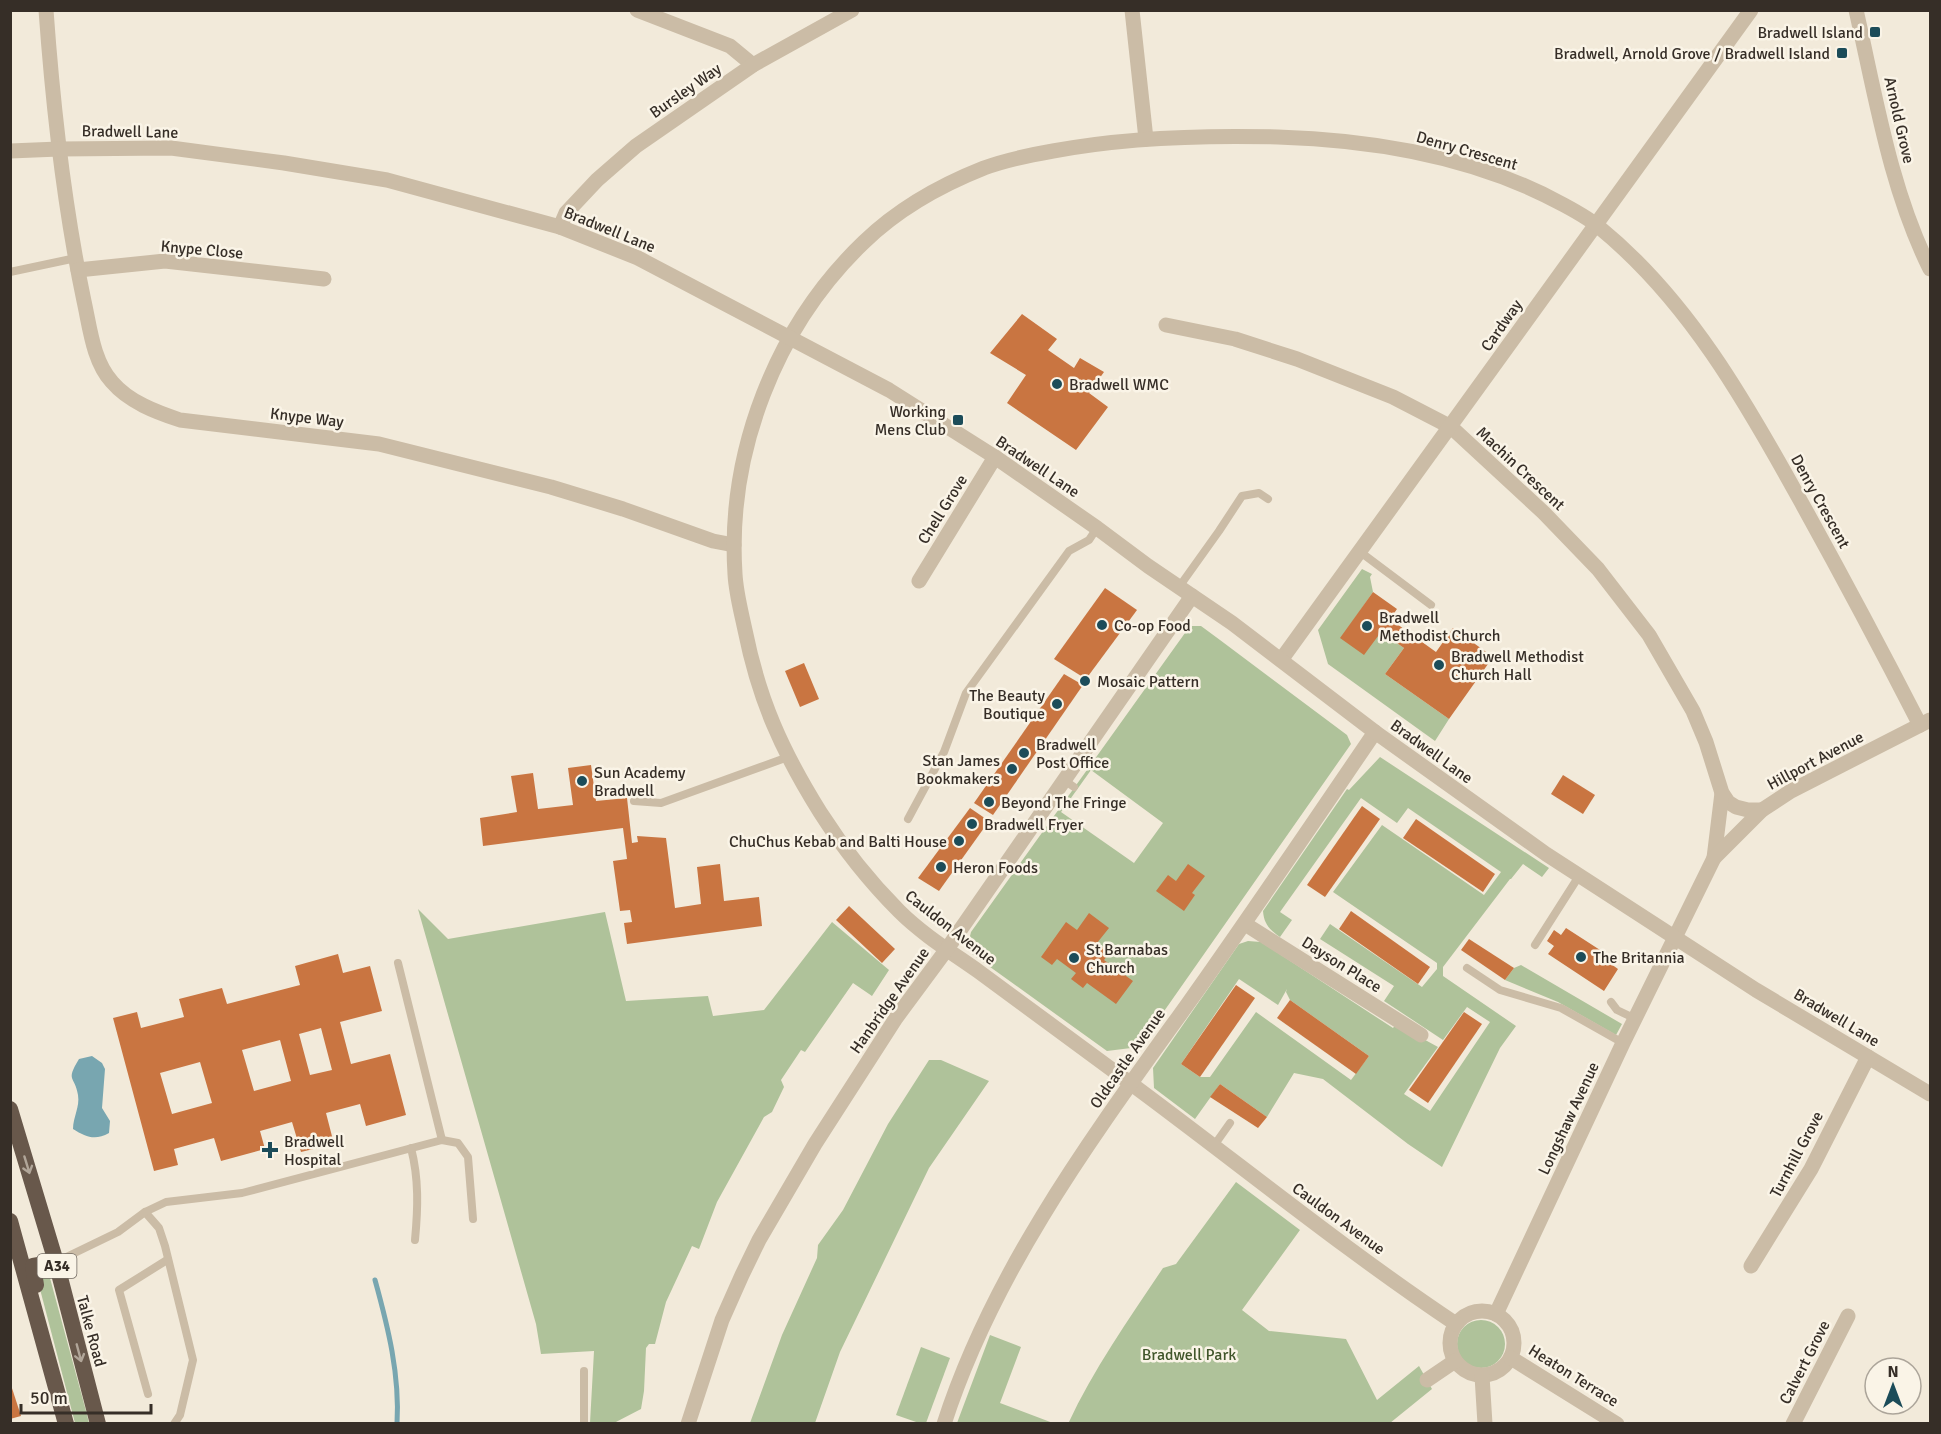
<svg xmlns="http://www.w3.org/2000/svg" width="1941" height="1434" font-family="Signika,sans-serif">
<rect width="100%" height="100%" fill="#f2eada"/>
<g fill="#afc29a" fill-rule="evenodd">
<path d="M1362,569L1372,574L1370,577L1373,592L1341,638L1381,632L1404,648L1385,674L1449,719L1435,741L1328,664L1318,630Z"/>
<path d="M1190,626H1201L1220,640L1347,735L1351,744L1139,1047L1107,1051L972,954L969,940L971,932ZM1091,770L1163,823L1134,863L1061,812Z"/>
<path d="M1380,757L1549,868L1542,877L1523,864L1511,879H1510L1443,967V976L1516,1026L1500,1048L1442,1167L1408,1144L1323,1079L1294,1073L1267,1117L1220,1084L1195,1119L1154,1088L1153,1068L1239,944L1248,941L1261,942L1393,1028L1396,1024L1438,1047L1404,1094L1430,1111L1490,1022L1467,1007L1443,1040L1384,1001L1394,986L1320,939L1330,924L1422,987L1437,969V963L1333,892L1382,825L1484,895L1501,872L1408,808L1397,823L1361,798L1280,912L1292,920L1280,937C1269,929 1264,924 1263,911L1347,789L1349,790ZM1239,979L1278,1005L1287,989L1286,992L1290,1000L1369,1056L1351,1080L1256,1012L1210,1077H1200L1181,1064Z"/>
<path d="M418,909L448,939L605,912L626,1001L708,996L713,1016L764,1010L832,922L889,970L872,996L853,983L805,1052L801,1050L781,1080L784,1087L772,1112L764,1117L717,1202L699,1249L692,1246L666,1302L655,1344H649L646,1348L644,1391L641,1409L614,1423H590L594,1351L541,1354L536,1324Z"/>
<path d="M1521,965L1622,1024L1616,1035L1558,1002L1505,980L1514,968Z"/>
<path d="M929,1060H941L989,1081L929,1168L840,1352L815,1423H750L782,1335L817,1258L818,1245L843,1210L888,1124Z"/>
<path d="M1236,1182L1300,1230L1242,1310L1269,1331L1346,1339L1377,1400L1419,1366L1432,1389L1390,1423L1068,1424C1094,1368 1129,1319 1163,1268L1176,1264Z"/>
<path d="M47,1267L86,1411L89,1423H75L35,1270Z"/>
<circle cx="1481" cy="1344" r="24"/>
<path d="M990,1335L1021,1347L1000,1403L1053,1423H957Z"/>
<path d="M921,1347L950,1358L926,1423H919L896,1415Z"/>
</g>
<path fill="#78a6b0" d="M92,1056L102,1063L105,1069L102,1108L110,1121L109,1133C95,1141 86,1137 73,1129C73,1117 80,1107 78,1095C75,1075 65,1082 79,1059Z"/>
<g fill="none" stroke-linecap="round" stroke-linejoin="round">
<path stroke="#78a6b0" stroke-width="5" d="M375,1280C388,1327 400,1375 397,1424"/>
</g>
<g fill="#c97541" fill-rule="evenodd">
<path d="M1022,314L1057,339L1048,350L1074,368L1080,358L1104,372L1089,393L1108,407L1076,450L1007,403L1026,375L990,353Z"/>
<path d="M1105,588L1137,610L1086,679L1054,659Z"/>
<path d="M1373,592L1397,609L1390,619L1436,652L1453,628L1493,657L1449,719L1385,674L1404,648L1381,632L1364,655L1340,638Z"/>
<path d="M804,663L819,699L800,707L785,671Z"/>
<path d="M1064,674L1083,685L993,815L974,803Z"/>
<path d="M591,765L596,801L627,798L632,843L638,842L637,836L666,838L675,908L701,904L697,867L720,864L724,901L759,897L762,926L627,944L624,923L632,922L630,910L620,911L613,861L627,859L623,828L483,846L480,818L517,812L511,776L533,773L538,809L573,805L568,768Z"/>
<path d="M1563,775L1595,795L1583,814L1551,794Z"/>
<path d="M1362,806L1380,819L1325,897L1307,885Z"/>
<path d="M970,808L989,821L939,891L918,878Z"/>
<path d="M1416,819L1495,874L1483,892L1403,838Z"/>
<path d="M1188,864L1205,876L1192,893L1195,895L1184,911L1156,891L1168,875L1176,881Z"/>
<path d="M849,906L895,949L882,963L836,920Z"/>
<path d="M1351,911L1430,967L1418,984L1339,929Z"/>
<path d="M1089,913L1109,928L1097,943L1110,952L1104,960L1133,981L1116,1004L1087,983L1083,988L1071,979L1076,973L1057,959L1052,965L1041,957L1066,922L1077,930Z"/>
<path d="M1566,928L1614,959L1611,964L1618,969L1604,991L1548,954L1554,946L1547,941L1554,930L1561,935Z"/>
<path d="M1469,939L1514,968L1505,980L1461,950Z"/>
<path d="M338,954L343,973L370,966L382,1011L340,1022L351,1064L390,1054L406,1115L366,1126L360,1104L326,1113L334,1144L301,1152L292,1122L260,1131L265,1149L221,1161L214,1138L174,1149L178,1165L154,1171L113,1018L137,1012L141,1028L184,1017L179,999L222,988L227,1004L300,985L295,966ZM321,1028L332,1070L310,1075L299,1034ZM280,1040L291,1081L254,1091L242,1050ZM200,1062L212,1103L172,1114L160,1073Z"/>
<path d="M1236,985L1255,998L1200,1077L1181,1064Z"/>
<path d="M1290,1000L1369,1056L1356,1074L1277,1018Z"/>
<path d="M1464,1012L1482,1024L1428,1103L1409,1090Z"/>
<path d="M1220,1084L1267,1117L1258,1128L1210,1097Z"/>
<path d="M10,1382L21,1416L10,1419Z"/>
</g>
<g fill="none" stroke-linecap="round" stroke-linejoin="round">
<g stroke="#cbbca6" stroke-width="8">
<path d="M10,272L76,258"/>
<path d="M1359,551L1431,605"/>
<path d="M1179,587L1219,531L1242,496L1259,493L1268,499"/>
<path d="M1064,780L1074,787"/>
<path d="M634,801L661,803L788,757"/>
<path d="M908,819L944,752L966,693L1069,551L1089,540L1097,528"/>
<path d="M1535,945L1579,876"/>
<path d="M398,963L442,1140"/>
<path d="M1467,968L1500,990L1561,1008L1623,1043"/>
<path d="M1611,1002L1617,1010L1636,1019"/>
<path d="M1213,1147L1230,1123"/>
<path d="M411,1148C419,1179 418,1208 415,1240"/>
<path d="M145,1212L159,1228L165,1246L193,1360L180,1415L174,1424"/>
<path d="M56,1262L118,1232L145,1212L166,1202L242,1193L442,1140L458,1143L468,1157L473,1219"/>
<path d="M584,1371V1424"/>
<path d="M148,1394L119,1290L167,1260"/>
</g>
<g stroke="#cbbca6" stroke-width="15">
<path d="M46,10C53,108 64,206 84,301C90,328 93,361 112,382C129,402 156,412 180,420L379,444L551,487L623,509L713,541L734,545"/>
<path d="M637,10L730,46L753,65"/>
<path d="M1132,10L1146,139"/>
<path d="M1856,10C1876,98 1890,188 1930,269"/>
<path d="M560,227L566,213L597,180L636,146L753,65L852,10"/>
<path d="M78,270L165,261L324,279"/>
<path d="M1166,325L1235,339L1297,359L1393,397L1451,427L1544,513L1598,569L1649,635L1693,711L1706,742L1722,793L1728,802L1736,807L1748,810H1762"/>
<path d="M919,581L995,457"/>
<path d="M1281,660L1751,10"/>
<path d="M1714,858L1722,793"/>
<path d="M1245,924L1421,1035"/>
<path d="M1751,1266L1811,1169L1868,1057"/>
<circle cx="1482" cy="1343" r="32"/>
<path d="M1496,1314L1623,1043L1714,858L1762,810L1791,791L1930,720"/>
<path d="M1456,1324C1342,1248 1236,1161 1126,1080C1077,1044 1027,1007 978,971C951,952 922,934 899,911C869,881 843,848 820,812C782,751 759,700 745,630C741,611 736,593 735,574C727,452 776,326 864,242C898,209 941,185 984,168C1006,160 1030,155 1053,151C1127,137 1202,135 1278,137C1376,140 1477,157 1564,205C1577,212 1590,219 1600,228C1688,300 1746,402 1800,500C1841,574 1881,649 1920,725"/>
<path d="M1511,1358L1617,1424"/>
<path d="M1482,1376L1485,1424"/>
<path d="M1427,1380L1455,1361"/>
<path d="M688,1424L722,1320L742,1275L759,1240L815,1144L896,1018L947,949L1192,596"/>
<path d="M944,1424C994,1269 1093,1136 1187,1005C1251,915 1313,823 1375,732"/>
<path d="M1793,1424L1848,1316"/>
</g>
<path stroke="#cbbca6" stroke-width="15" d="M10,151L59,149L171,148L284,163L387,180L560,227L638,258L889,390L995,457L1097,528L1148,566L1232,623L1375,732L1546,854L1756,990L1930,1094"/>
<g stroke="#68584b" stroke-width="16">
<path d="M10,1109L56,1262L98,1424"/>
<path d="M10,1221L66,1424"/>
<path d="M36,1285L33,1266L56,1262"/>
</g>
</g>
<defs><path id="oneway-shaft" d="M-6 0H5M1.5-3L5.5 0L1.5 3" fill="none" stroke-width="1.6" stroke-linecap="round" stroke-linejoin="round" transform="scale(1.5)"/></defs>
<g stroke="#b1a699">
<use href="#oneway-shaft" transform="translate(27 1165) rotate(73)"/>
<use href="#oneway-shaft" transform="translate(79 1353) rotate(75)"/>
</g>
<g fill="#1c4c59" stroke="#faf4e7" stroke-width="2">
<rect x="1869" y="26" width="12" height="12" rx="3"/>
<rect x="1836" y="47" width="12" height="12" rx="3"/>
<circle cx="1057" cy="384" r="6"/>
<rect x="952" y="414" width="12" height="12" rx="3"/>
<circle cx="1102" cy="625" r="6"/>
<circle cx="1367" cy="626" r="6"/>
<circle cx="1439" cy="665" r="6"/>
<circle cx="1085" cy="681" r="6"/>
<circle cx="1057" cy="704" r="6"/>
<circle cx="1024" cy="753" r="6"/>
<circle cx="1012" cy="769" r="6"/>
<circle cx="582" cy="781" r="6"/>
<circle cx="989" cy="802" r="6"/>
<circle cx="972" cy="824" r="6"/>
<circle cx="959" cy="841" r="6"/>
<circle cx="941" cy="867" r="6"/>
<circle cx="1581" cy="957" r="6"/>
<circle cx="1074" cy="958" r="6"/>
<path d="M267 1141h6v6h6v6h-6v6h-6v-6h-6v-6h6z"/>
</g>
<g text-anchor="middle" stroke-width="5" stroke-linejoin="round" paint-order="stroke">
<rect fill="#faf4e7" stroke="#716961" stroke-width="1.5" x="37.5" y="1254" width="39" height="24" rx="4.5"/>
<g font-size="15" font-weight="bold" fill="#362e27">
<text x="57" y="1271">A34</text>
</g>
<g font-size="16" fill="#362e27" stroke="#faf4e7" text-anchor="start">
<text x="1863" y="38" text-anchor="end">Bradwell Island</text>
<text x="1830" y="59" text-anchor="end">Bradwell, Arnold Grove / Bradwell Island</text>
<text x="1069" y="390">Bradwell WMC</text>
<text x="946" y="417" text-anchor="end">Working<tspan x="946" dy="18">Mens Club</tspan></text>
<text x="1379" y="623">Bradwell<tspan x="1379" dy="18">Methodist Church</tspan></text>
<text x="1114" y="631">Co-op Food</text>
<text x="1451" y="662">Bradwell Methodist<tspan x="1451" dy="18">Church Hall</tspan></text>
<text x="1097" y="687">Mosaic Pattern</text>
<text x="1045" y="701" text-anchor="end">The Beauty<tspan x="1045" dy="18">Boutique</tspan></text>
<text x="1036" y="750">Bradwell<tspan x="1036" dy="18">Post Office</tspan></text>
<text x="1000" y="766" text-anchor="end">Stan James<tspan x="1000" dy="18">Bookmakers</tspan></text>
<text x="594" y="778">Sun Academy<tspan x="594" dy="18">Bradwell</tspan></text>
<text x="1001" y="808">Beyond The Fringe</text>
<text x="984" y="830">Bradwell Fryer</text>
<text x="947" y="847" text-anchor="end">ChuChus Kebab and Balti House</text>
<text x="953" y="873">Heron Foods</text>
<text x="1086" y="955">St Barnabas<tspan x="1086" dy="18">Church</tspan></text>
<text x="1593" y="963">The Britannia</text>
<text x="284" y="1147">Bradwell<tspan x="284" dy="18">Hospital</tspan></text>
</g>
<g font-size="16" fill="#362e27" stroke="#faf4e7">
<text transform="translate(685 90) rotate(-35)" y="6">Bursley Way</text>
<text transform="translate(1900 120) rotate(77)" y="6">Arnold Grove</text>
<text transform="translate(130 131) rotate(1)" y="6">Bradwell Lane</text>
<text transform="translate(1467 150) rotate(16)" y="6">Denry Crescent</text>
<text transform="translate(610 229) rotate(22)" y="6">Bradwell Lane</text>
<text transform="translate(202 249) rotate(5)" y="6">Knype Close</text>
<text transform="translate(1501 325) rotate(-55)" y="6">Cardway</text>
<text transform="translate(307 417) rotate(7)" y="6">Knype Way</text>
<text transform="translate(1038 466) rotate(34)" y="6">Bradwell Lane</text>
<text transform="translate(1521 468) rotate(43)" y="6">Machin Crescent</text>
<text transform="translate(1821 501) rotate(61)" y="6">Denry Crescent</text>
<text transform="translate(942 509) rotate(-58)" y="6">Chell Grove</text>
<text transform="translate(1432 751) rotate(36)" y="6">Bradwell Lane</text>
<text transform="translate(1815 760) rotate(-28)" y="6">Hillport Avenue</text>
<text transform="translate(951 927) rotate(38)" y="6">Cauldon Avenue</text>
<text transform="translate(1342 964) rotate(32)" y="6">Dayson Place</text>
<text transform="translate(889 1000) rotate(-55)" y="6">Hanbridge Avenue</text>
<text transform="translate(1837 1017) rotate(31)" y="6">Bradwell Lane</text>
<text transform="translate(1127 1058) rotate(-55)" y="6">Oldcastle Avenue</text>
<text transform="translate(1568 1118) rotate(-65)" y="6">Longshaw Avenue</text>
<text transform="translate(1796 1154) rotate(-62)" y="6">Turnhill Grove</text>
<text transform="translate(1339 1218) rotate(36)" y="6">Cauldon Avenue</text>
<text transform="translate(92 1331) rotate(75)" y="6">Talke Road</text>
<text transform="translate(1804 1362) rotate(-63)" y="6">Calvert Grove</text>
<text transform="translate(1574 1375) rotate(32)" y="6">Heaton Terrace</text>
</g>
<g font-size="16" fill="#40552a" stroke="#faf4e7">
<text x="1189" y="1360">Bradwell Park</text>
</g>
</g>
<rect width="1941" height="1434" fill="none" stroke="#362e27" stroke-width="24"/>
<g transform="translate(1893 1386)"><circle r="28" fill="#faf4e7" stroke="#aca59a" stroke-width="1.5"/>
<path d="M0-4.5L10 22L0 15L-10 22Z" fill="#1c4c59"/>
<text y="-9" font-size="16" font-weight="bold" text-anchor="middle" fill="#362e27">N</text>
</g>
<path d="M21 1404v9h130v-9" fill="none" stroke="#362e27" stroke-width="3"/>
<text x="30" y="1404" font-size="18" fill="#362e27" stroke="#faf4e7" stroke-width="4.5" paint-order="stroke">50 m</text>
</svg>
